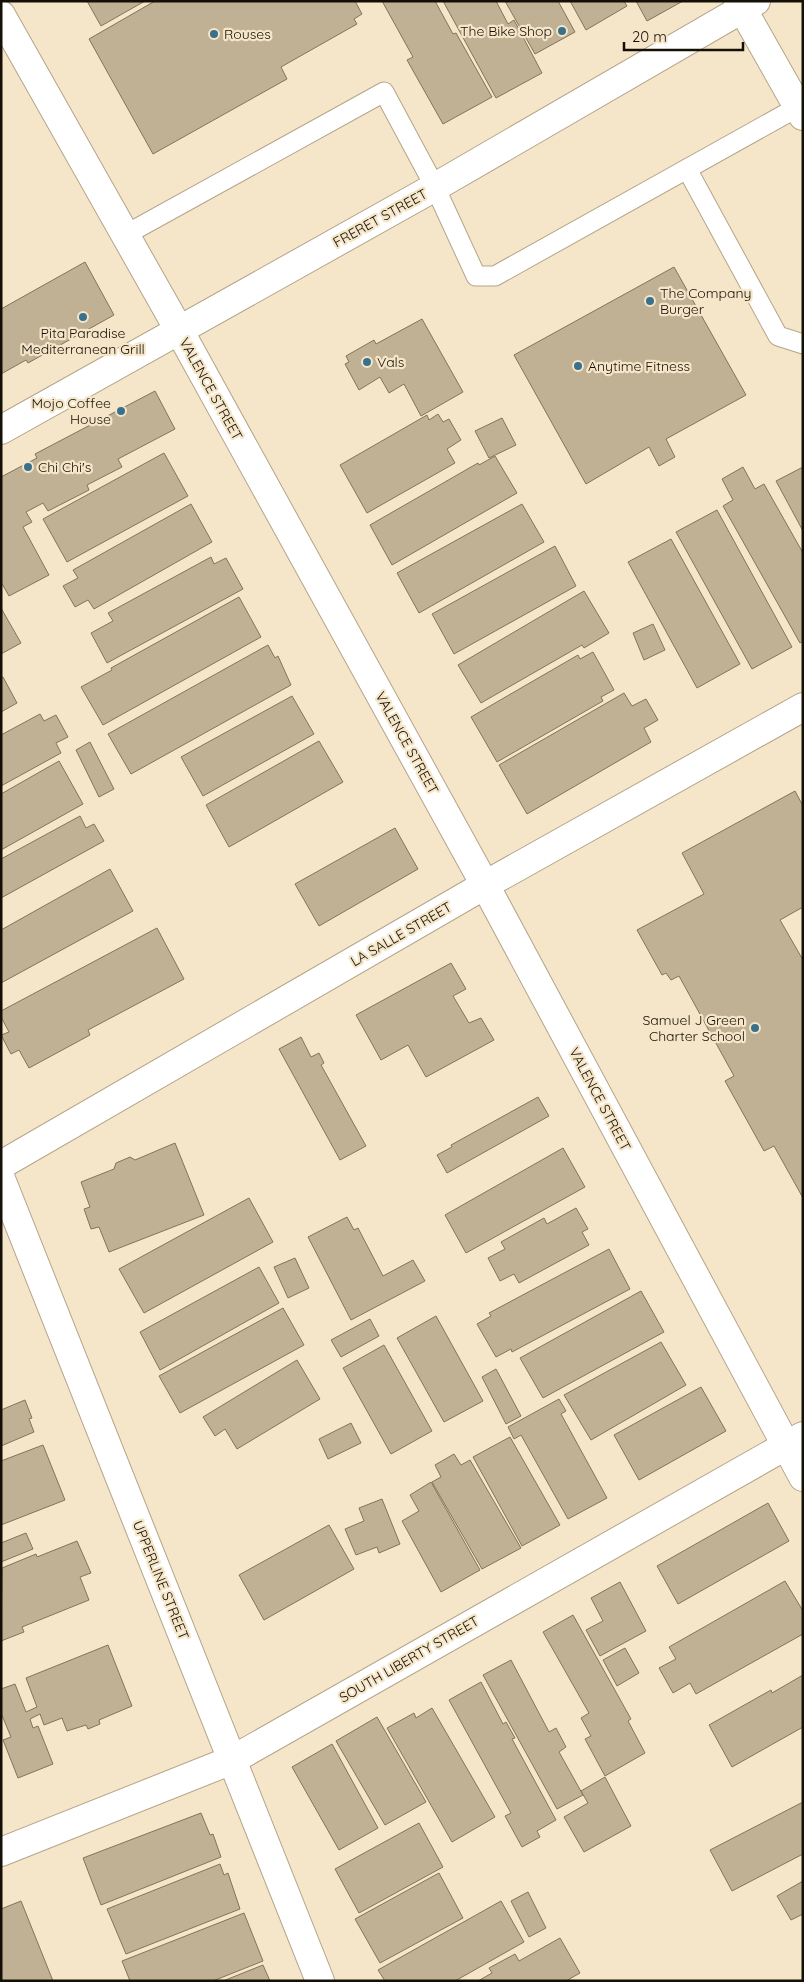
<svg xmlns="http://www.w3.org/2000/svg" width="804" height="1982" font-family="Quicksand,sans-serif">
<rect width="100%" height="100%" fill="#f6e6c9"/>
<g fill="#c0b195" stroke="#82745a">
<path d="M87,1H145L101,26Z"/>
<path d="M155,1H355L362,14L354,19L357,24L281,67L287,79L153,154L89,39Z"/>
<path d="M382,1H435L453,34L456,33L492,97L443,124L407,60L413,57Z"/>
<path d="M443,1H496L508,24L514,20L542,73L496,98Z"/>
<path d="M505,1H558L575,32L535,54Z"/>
<path d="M570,1H624L627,6L586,30Z"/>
<path d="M636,1H683L647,21Z"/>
<path d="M85,262L114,315L28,363L26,360L1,374V309Z"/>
<path d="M674,267L746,395L666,439L675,457L659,466L649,447L586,484L514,355Z"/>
<path d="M422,319L463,392L421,416L404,384L389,393L380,377L359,390L345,364L349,362L346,356L374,340L376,344Z"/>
<path d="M155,391L175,429L118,459L122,467L87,485L89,490L48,511L43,503L26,512L32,522L23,527L49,575L9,596L1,582V477L37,458L35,454Z"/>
<path d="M438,414L443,422L449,419L461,440L447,449L455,463L367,513L340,465L427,415L429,420Z"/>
<path d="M502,418L516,445L489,458L475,431Z"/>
<path d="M164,453L188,496L67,562L43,519Z"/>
<path d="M495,456L517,493L392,565L370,525L478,463L479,465Z"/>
<path d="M743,467L755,489L764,484L803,553V641L800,643L723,506L733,500L722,479Z"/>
<path d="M803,467V531L776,481Z"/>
<path d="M191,504L212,542L94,609L88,600L75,607L63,586L78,578L73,570Z"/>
<path d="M522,504L544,542L419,613L397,573Z"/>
<path d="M717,510L792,647L752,669L676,532Z"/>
<path d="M671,539L740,664L697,688L628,562Z"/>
<path d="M555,546L576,586L454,654L432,614Z"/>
<path d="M211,557L214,564L226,558L243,589L107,663L91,633L113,621L108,613Z"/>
<path d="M584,591L609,633L584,648L582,645L481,703L458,665Z"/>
<path d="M239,597L261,637L103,725L81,687L112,670L111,668Z"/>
<path d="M1,608L21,643L1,654Z"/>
<path d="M653,624L665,650L644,660L633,633Z"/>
<path d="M268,645L275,658L278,656L291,685L131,774L108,734Z"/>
<path d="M593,652L614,690L601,697L603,701L497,762L471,717L578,655L580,659Z"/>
<path d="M3,677L17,703L1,712V678Z"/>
<path d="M624,693L632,706L646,699L658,720L644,728L651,742L527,814L499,765Z"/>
<path d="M292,696L314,734L203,796L181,757Z"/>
<path d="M40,714L44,721L56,715L68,737L56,743L61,753L1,786V735Z"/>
<path d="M319,741L343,782L229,847L206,805Z"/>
<path d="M90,742L114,789L99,797L76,750Z"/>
<path d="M59,761L83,804L1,850V794Z"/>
<path d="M795,791L803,806V907L780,920L803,960V1198L774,1146L764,1151L725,1081L734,1076L679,976L671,980L666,973L662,975L637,930L704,894L682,853Z"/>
<path d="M80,816L86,828L94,824L104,841L1,898V859Z"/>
<path d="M395,828L418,869L319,926L295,884Z"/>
<path d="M110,869L133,911L1,983V930Z"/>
<path d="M157,928L184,979L88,1030L90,1035L29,1068L19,1050L11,1054L1,1035L9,1032L1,1017V1011Z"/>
<path d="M451,963L466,989L453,996L469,1023L481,1018L494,1040L426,1077L408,1045L381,1060L356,1015Z"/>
<path d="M301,1037L311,1057L319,1053L324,1063L321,1065L366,1146L340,1160L279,1049Z"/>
<path d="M538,1097L549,1116L447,1173L437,1155L452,1147L451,1145Z"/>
<path d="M175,1143L204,1215L109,1252L99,1227L91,1229L84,1209L90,1207L81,1182L114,1169L116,1163L130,1157L135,1160Z"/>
<path d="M563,1148L585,1187L466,1253L445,1215Z"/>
<path d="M249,1198L273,1242L144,1313L119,1269Z"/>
<path d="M576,1208L588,1229L582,1232L589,1245L519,1283L514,1274L500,1281L488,1258L505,1249L501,1242L544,1218L547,1224Z"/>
<path d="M347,1217L354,1230L358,1228L383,1276L413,1260L425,1281L351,1320L308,1237Z"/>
<path d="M609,1249L630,1289L512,1352L511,1349L496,1357L477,1324L491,1316L489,1313Z"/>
<path d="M295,1258L309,1288L288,1298L274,1267Z"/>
<path d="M259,1267L279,1303L160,1370L140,1332Z"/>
<path d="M641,1291L664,1332L543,1398L520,1358Z"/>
<path d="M283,1308L304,1345L180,1413L159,1376Z"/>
<path d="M436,1316L483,1401L444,1422L397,1338Z"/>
<path d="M370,1319L379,1336L341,1357L331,1340Z"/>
<path d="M661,1342L686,1385L591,1440L564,1395Z"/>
<path d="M384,1345L432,1431L391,1454L343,1368Z"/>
<path d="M297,1360L320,1399L237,1449L225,1429L215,1436L203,1417Z"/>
<path d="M496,1369L521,1416L506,1424L482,1377Z"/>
<path d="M701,1387L726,1431L639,1480L614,1435Z"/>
<path d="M559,1399L566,1411L561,1414L607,1498L568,1519L521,1435L514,1439L508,1427Z"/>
<path d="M25,1400L32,1418L29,1419L34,1432L1,1446V1410Z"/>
<path d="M351,1423L361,1443L328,1459L319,1439Z"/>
<path d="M510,1437L560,1525L522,1546L473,1457Z"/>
<path d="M43,1445L65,1500L1,1525V1461Z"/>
<path d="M454,1454L461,1465L470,1460L521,1548L482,1569L432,1482L441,1477L435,1465Z"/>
<path d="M431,1482L480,1570L441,1592L402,1521L419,1511L410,1495Z"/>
<path d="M382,1499L400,1544L379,1553L377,1547L356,1555L345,1529L364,1521L359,1508Z"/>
<path d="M768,1503L789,1541L678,1604L657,1566Z"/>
<path d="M329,1525L354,1569L264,1620L239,1575Z"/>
<path d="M26,1533L33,1549L1,1562V1543Z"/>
<path d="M77,1541L91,1573L80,1577L89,1600L22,1627L24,1632L1,1641L2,1568L36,1554L37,1557Z"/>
<path d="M785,1581L803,1611V1634L696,1694L690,1683L673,1693L659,1668L676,1659L669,1647Z"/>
<path d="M620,1582L646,1631L600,1656L586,1630L603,1621L591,1598Z"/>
<path d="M573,1615L631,1719L628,1721L645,1753L605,1776L585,1739L591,1736L581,1718L589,1713L543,1632Z"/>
<path d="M108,1645L132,1706L99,1720L100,1724L88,1729L86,1725L67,1731L62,1718L44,1725L40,1714L30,1719L33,1728L38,1726L53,1764L18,1778L3,1740L11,1737L1,1713V1689L15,1684L26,1712L37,1707L26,1678Z"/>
<path d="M625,1648L639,1673L617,1686L603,1660Z"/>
<path d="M511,1660L549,1732L556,1728L566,1747L559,1752L583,1795L557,1809L483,1675Z"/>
<path d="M803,1675V1727L732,1767L709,1725L771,1690L772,1693Z"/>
<path d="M481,1682L503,1724L506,1722L515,1738L512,1739L556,1820L537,1831L540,1837L522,1847L505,1816L511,1813L449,1700Z"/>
<path d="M432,1708L495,1817L452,1842L387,1728L414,1713L416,1718Z"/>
<path d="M377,1717L426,1802L385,1825L336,1741Z"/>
<path d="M332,1744L378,1828L339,1850L292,1767Z"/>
<path d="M605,1777L631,1826L584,1852L564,1817L588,1803L581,1791Z"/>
<path d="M803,1802V1854L732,1891L710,1850Z"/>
<path d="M201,1813L210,1835L213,1834L221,1857L101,1905L83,1858Z"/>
<path d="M419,1823L443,1867L359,1913L335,1869Z"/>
<path d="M220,1864L224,1875L228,1873L240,1909L126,1954L107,1909Z"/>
<path d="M439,1873L463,1918L380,1963L355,1919Z"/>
<path d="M803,1881V1914L791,1920L777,1896Z"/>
<path d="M528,1892L546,1928L529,1937L511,1901Z"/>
<path d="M21,1901L53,1981H1V1909Z"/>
<path d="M501,1901L524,1942L455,1981H385L378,1970Z"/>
<path d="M244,1913L263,1961L213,1981H130L122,1961Z"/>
<path d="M560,1938L580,1973L566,1981H478L492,1973L489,1968L515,1954L519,1961Z"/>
<path d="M263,1965L270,1981H223Z"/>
</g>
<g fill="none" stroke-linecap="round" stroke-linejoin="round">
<g stroke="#b4a489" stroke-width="21">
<g id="service">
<path d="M687,169L778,336L803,344"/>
<path d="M125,235L384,92L435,187L476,276H495L798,107"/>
</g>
</g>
<g stroke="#b4a489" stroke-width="30">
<g id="minor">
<path d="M738,1L803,116"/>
<path d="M1,15L179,330L485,885L803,1477"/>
<path d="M1,430L435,187L756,1"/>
<path d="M1,1165L485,885L803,707"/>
<path d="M1,1179L320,1981"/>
<path d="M1,1852L232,1760L803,1436"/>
</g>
</g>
<use href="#service" stroke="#fff" stroke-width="19"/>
<use href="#minor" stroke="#fff" stroke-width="28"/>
</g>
<g fill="#39708b" stroke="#f6e6c9" stroke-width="2">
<circle cx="562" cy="31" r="5"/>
<circle cx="214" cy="34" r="5"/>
<circle cx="650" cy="301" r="5"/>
<circle cx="83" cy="317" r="5"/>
<circle cx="367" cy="362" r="5"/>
<circle cx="578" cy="366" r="5"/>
<circle cx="121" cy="411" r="5"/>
<circle cx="28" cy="467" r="5"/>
<circle cx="755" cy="1028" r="5"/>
</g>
<g text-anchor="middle" stroke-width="4.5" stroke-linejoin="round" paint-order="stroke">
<g font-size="14" fill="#151006" stroke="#f6e6c9" text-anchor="start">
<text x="552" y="36" text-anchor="end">The Bike Shop</text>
<text x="224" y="39">Rouses</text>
<text x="660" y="298">The Company<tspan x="660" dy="16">Burger</tspan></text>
<text x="83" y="338" text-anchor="middle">Pita Paradise<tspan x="83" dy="16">Mediterranean Grill</tspan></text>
<text x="377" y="367">Vals</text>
<text x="588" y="371">Anytime Fitness</text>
<text x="111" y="408" text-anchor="end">Mojo Coffee<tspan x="111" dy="16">House</tspan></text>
<text x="38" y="472">Chi Chi's</text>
<text x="745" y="1025" text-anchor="end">Samuel J Green<tspan x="745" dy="16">Charter School</tspan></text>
</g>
<g font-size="14" fill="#151006" stroke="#f6e6c9">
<text transform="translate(380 218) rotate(-29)" y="5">FRERET STREET</text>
<text transform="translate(211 389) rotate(61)" y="5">VALENCE STREET</text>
<text transform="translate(407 743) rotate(61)" y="5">VALENCE STREET</text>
<text transform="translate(401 934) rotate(-30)" y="5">LA SALLE STREET</text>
<text transform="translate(600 1099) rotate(62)" y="5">VALENCE STREET</text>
<text transform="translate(161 1580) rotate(68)" y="5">UPPERLINE STREET</text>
<text transform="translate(409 1659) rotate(-30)" y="5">SOUTH LIBERTY STREET</text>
</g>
</g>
<rect width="804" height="1982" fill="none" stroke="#151006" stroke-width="5"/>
<path d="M624 42v8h119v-8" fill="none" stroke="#151006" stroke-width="2.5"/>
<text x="632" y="42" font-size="15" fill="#151006" stroke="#f6e6c9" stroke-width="4" paint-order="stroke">20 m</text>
</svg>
